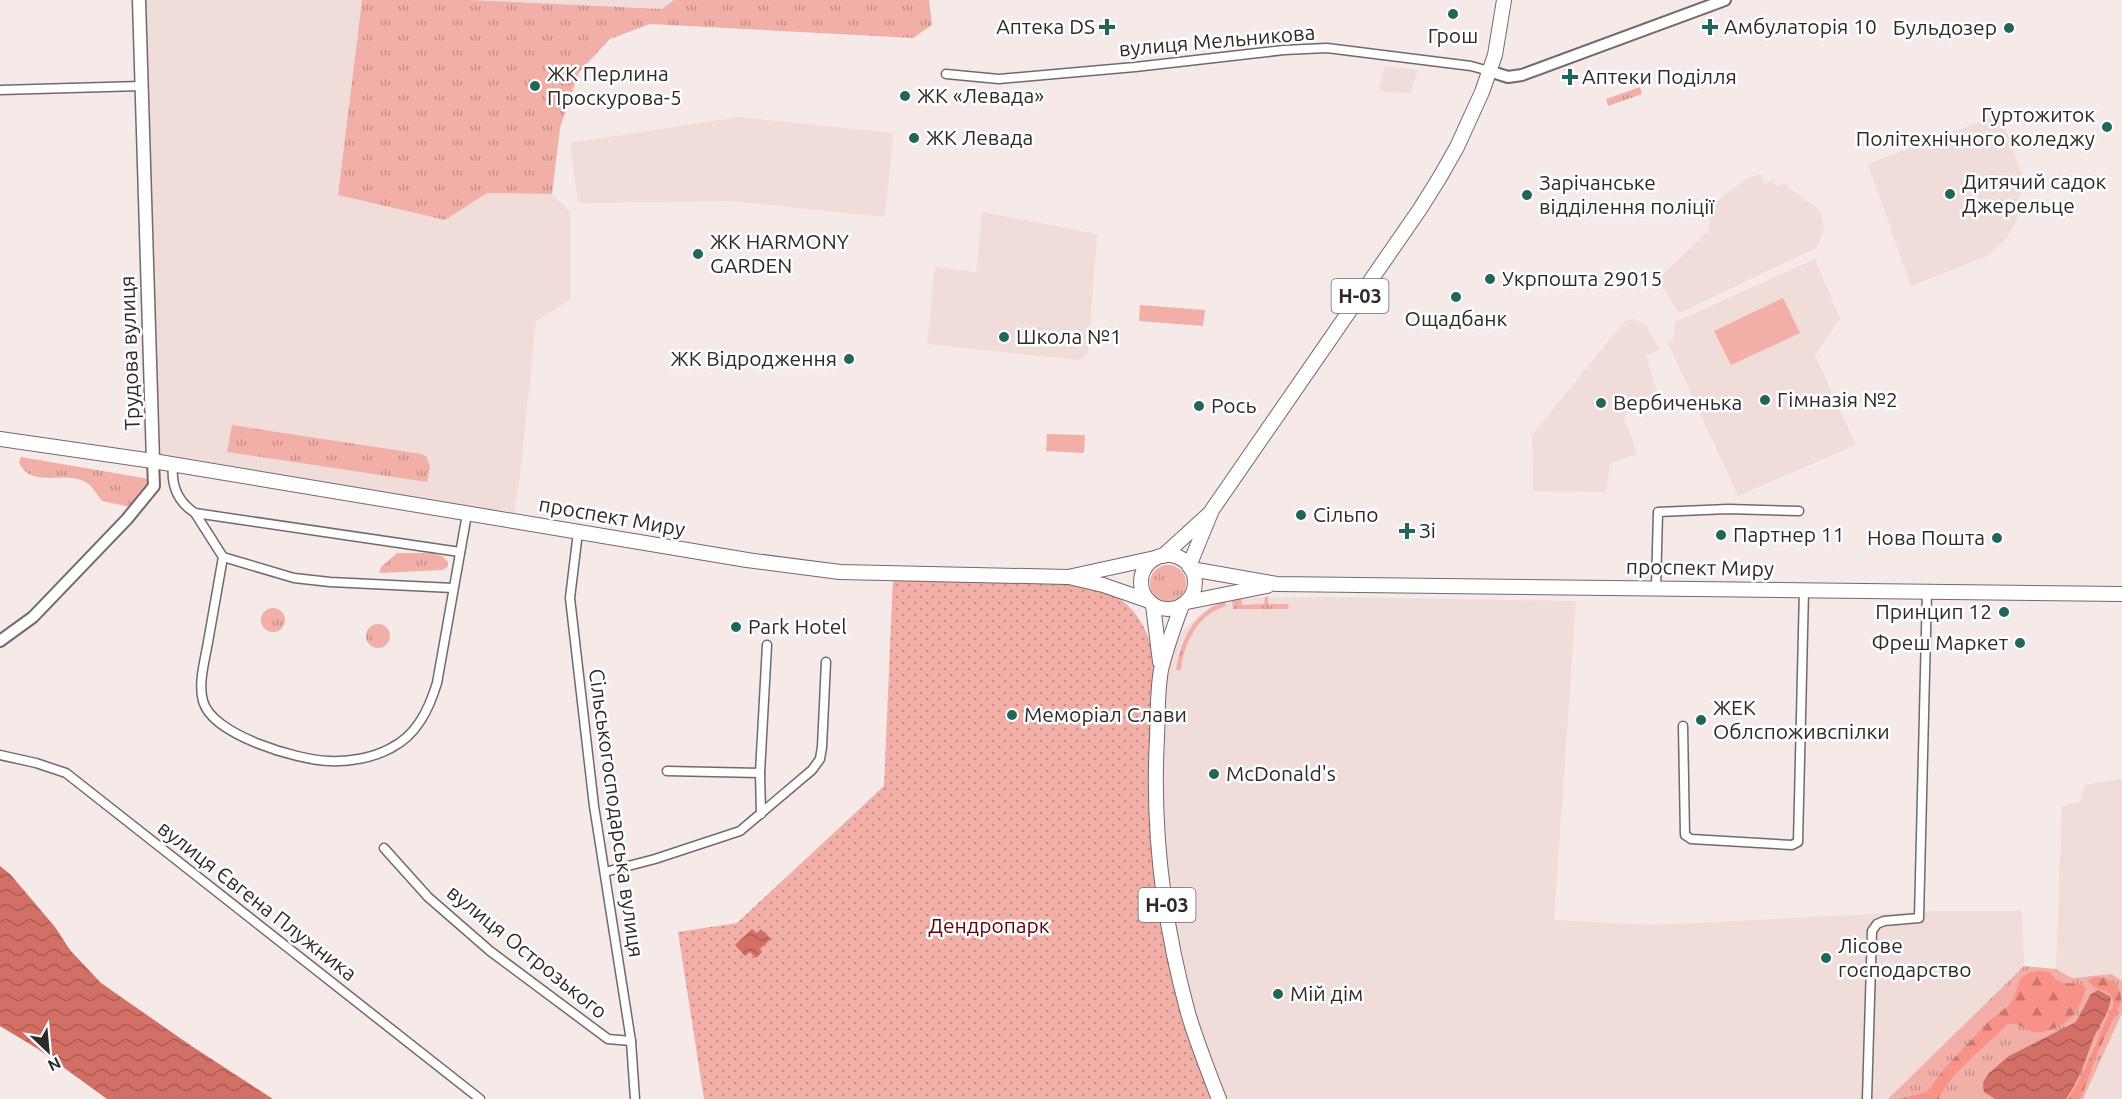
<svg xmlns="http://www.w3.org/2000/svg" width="2122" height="1099" font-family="Ubuntu,sans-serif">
<defs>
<pattern id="grass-tufts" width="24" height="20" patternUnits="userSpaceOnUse" patternTransform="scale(1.5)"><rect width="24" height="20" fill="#f2afa7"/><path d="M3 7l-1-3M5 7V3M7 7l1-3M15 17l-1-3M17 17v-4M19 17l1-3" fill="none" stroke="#c48f88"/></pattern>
<pattern id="forest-firs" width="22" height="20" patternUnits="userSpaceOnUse" patternTransform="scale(1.5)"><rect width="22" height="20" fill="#f89186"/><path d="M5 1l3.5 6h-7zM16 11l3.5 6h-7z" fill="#c9776e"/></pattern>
<pattern id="park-dots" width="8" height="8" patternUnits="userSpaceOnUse" patternTransform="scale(1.5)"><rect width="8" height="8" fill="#f2afa7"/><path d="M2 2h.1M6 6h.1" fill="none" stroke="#c48f88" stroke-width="1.8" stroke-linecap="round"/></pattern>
<pattern id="water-waves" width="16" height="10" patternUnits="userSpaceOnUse" patternTransform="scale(1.5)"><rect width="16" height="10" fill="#d37066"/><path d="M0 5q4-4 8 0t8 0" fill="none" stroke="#ac5c54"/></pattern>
</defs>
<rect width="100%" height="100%" fill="#f5eae8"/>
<g fill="#f0dcd9">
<path d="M142,0H362L338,195L445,220L487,193L552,194L570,212V300L536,321L520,476L513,518L156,458Z"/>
<path d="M471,0H674L662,9Z"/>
<path d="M1385,66L1418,70L1411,93L1385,92L1379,88Z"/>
<path d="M2000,114L2026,185L2015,204L2018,218L2006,239L1987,256L1911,286L1868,164Z"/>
<path d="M739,117L893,133L885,217L730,201L578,203L570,143Z"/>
<path d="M1761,174L1764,183L1773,180L1776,186L1787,183L1790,189L1821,211L1824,231L1816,248L1679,313L1658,279L1709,230L1711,206L1747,178Z"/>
<path d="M982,212L1097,234L1088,353L1083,358L1078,360L927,344L935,267L976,272Z"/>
<path d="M1815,259L1840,319L1815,355L1856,445L1738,496L1668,343L1673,340L1675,322Z"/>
<path d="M1635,319L1646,326L1660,350L1646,356L1659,398L1629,408L1624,418L1637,454L1610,463L1606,492L1533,491L1532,435L1625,321Z"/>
<path d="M1332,597L1576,601L1554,920L1652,925L1938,911H2022L2024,966L1888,1099H1223L1192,1012L1176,941L1162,831V704L1170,650L1187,626L1211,606L1228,598Z"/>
<path d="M2122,779V981L2112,974L2072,978L2056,969L2062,806L2080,802L2085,785Z"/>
<path d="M2122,1013V1099H2083Z"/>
</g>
<g fill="url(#grass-tufts)">
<path d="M362,0H471L662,9L674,0H929L932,25L913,38L650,24L610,39L579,72L560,128L552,194L487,193L445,220L338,195Z"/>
<path d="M1640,87L1642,94L1608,106L1606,99Z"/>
<path d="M232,425L421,454L426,456L430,466L427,482L227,452Z"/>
<path d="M21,457L138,477L148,479L150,484L130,507L102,501C98,496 93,487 87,483C65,469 33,490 19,463Z"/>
<path d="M397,553H431L442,556L448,562V566L443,570L379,573L381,567Z"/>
<circle cx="1168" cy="583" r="18"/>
<path d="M1268,596V604H1289L1288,609H1233L1232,599L1241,597L1242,605L1264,604L1265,597Z"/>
<path d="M1225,601L1226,606C1198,614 1184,642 1181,670H1176C1181,639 1194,612 1225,601Z"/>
<circle cx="273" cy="620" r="12"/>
<circle cx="378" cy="636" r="12"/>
<path d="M2024,966L2056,969L2072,978L2112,974L2122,981V1013L2083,1099H1888Z"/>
</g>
<g fill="url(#forest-firs)">
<path d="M2043,971L2050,972L2056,980L2064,983L2082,984L2086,989C2083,998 2079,1007 2073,1015C2065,1025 2043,1036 2030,1031C2019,1027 2021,1023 2008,1024C1994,1038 1941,1082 1940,1099H1899L1927,1092L1944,1069L1988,1022L2008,1006L2013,999L2021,978L2030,972Z"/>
<path d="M2095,977C2112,977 2122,985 2121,1002L2097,1054L2082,1095L2079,1099H2068C2086,1073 2098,1036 2113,1006C2116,987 2093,993 2088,980Z"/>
</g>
<path fill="url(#park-dots)" d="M893,578C931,579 969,579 1008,580C1085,581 1144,579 1157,673V870L1215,1099H704L678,932L737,923L884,786Z"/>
<g fill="#f2afa7">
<path d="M1783,298L1800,333L1731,365L1714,331Z"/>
<path d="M1140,305L1205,310L1203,326L1139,321Z"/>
<path d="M1047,434L1085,435L1084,453L1046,451Z"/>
</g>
<g fill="url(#water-waves)">
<path d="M0,866L10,874L55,927L70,950L101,983L190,1045L273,1099H107L38,1049L0,1026Z"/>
<path d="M752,929L757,933L761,929L771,939L760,949L762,952L756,958L750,952L745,956L735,945Z"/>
<path d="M2098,990L2111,997C2110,1012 2100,1024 2094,1037C2086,1058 2079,1081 2066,1099H1995L1984,1092L1983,1082L1989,1073L2009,1056L2076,1022L2091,994Z"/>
</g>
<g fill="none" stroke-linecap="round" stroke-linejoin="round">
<g stroke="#736968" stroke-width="11">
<g id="minor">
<path d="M946,74L999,79L1135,67L1284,50L1327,48L1471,66L1489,71"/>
<path d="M0,90L141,86"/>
<path d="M173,465C171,485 178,502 195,513L460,552"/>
<path d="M195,513L223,557L294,578L330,582L453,588"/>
<path d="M578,532L570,598L594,806L631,1041L635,1099"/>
<path d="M223,557C218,585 213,614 208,642C205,660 198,683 203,701C212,735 297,760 329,761C349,762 373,758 391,748C417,735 429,709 437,683L467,514"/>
<path d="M1656,588L1658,512L1728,509L1799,511"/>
<path d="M1683,726L1685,835L1691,839L1792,845L1798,842L1804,590"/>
<path d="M0,755L36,763L66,773L480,1099"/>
<path d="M667,771L760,773"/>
<path d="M761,814L760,773L767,645"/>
<path d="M384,848L428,897L490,951L608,1039L631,1041"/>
<path d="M605,872L655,859L740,831L812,770L820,759L822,747L826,662"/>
<path d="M1867,1099L1872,931L1877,924L1884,921L1919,918L1927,591"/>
</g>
</g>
<g stroke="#736968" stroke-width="14">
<g id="tertiary">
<path d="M1489,71L1508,77L1522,75L1725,0"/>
<path d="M0,641L33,617L127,519L154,486L153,461"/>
</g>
</g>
<g stroke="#736968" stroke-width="15">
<path id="secondary" d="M139,0L153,461"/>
</g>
<g stroke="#736968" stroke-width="16">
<g id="primary">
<path d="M0,439L153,461L747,560L840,572L1068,577L1155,558"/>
<circle cx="1168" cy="582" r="27"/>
<path d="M1163,556L1209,514"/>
<path d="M1189,566L1212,510L1420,209L1440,177L1457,147L1482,92L1495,55L1504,0"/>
<path d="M1191,569L1277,584L2122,594"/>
<path d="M1073,578L1103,585L1149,601"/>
<path d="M1187,602L1267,586"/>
<path d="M1153,605L1160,662"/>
<path d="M1182,605C1174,627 1166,648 1161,670C1157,692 1158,716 1157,738C1152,830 1164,925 1188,1013C1197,1043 1208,1071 1219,1099"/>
</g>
</g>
<use href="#minor" stroke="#fff" stroke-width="8"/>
<use href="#tertiary" stroke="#fff" stroke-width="10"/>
<use href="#secondary" stroke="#fff" stroke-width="12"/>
<use href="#primary" stroke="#fff" stroke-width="14"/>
</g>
<g fill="#216657" stroke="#fff" stroke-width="2">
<circle cx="1453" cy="14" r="6"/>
<path d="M1104 18h6v6h6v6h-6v6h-6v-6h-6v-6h6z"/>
<path d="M1707 18h6v6h6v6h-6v6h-6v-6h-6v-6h6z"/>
<circle cx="2009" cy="28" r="6"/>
<path d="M1567 68h6v6h6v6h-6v6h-6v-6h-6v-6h6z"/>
<circle cx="535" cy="86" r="6"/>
<circle cx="905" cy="96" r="6"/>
<circle cx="2107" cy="127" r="6"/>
<circle cx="914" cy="138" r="6"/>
<circle cx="1950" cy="194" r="6"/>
<circle cx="1527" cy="195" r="6"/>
<circle cx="698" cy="254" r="6"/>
<circle cx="1490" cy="279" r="6"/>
<circle cx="1456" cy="297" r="6"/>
<circle cx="1004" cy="337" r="6"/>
<circle cx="849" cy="359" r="6"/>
<circle cx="1765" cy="400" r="6"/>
<circle cx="1601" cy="403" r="6"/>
<circle cx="1199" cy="406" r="6"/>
<circle cx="1301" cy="515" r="6"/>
<path d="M1404 522h6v6h6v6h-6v6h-6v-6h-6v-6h6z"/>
<circle cx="1721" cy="535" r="6"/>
<circle cx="1997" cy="538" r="6"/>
<circle cx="2004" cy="612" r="6"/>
<circle cx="736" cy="627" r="6"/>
<circle cx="2020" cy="643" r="6"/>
<circle cx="1012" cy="715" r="6"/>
<circle cx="1701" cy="720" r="6"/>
<circle cx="1214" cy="774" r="6"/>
<circle cx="1826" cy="958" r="6"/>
<circle cx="1278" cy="994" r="6"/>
</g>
<g text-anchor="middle" stroke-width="5" stroke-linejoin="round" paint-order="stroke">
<g fill="#fff" stroke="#6d6a6a" stroke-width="1.5">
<rect x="1331.5" y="279" width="57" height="34" rx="4.5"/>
<rect x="1138.5" y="888" width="57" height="34" rx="4.5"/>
</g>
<g font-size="20" font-weight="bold" fill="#2e2a2a">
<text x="1360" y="303">Н-03</text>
<text x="1167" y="912">Н-03</text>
</g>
<g font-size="21" fill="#2e2a2a" stroke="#fff" text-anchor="start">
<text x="1095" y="34" text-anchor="end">Аптека DS</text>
<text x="1724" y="34">Амбулаторія 10</text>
<text x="1997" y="35" text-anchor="end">Бульдозер</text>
<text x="1453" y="43" text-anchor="middle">Грош</text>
<text x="547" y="81">ЖК Перлина<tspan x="547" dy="24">Проскурова-5</tspan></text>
<text x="1582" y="84">Аптеки Поділля</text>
<text x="917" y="103">ЖК «Левада»</text>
<text x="2095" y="122" text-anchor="end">Гуртожиток<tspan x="2095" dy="24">Політехнічного коледжу</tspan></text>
<text x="926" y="145">ЖК Левада</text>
<text x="1962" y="189">Дитячий садок<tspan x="1962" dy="24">Джерельце</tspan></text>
<text x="1539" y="190">Зарічанське<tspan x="1539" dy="24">відділення поліції</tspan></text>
<text x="710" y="249">ЖК HARMONY<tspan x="710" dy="24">GARDEN</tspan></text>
<text x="1502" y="286">Укрпошта 29015</text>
<text x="1456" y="326" text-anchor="middle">Ощадбанк</text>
<text x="1016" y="344">Школа №1</text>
<text x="837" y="366" text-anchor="end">ЖК Відродження</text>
<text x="1777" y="407">Гімназія №2</text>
<text x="1613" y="410">Вербиченька</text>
<text x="1211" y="413">Рось</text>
<text x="1313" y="522">Сільпо</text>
<text x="1419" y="538">Зі</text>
<text x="1733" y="542">Партнер 11</text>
<text x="1985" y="545" text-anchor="end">Нова Пошта</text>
<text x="1992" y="619" text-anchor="end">Принцип 12</text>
<text x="748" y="634">Park Hotel</text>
<text x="2008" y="650" text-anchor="end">Фреш Маркет</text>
<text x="1713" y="715">ЖЕК<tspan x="1713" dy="24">Облспоживспілки</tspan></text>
<text x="1024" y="722">Меморіал Слави</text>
<text x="1226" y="781">McDonald's</text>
<text x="1838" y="953">Лісове<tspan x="1838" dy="24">господарство</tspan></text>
<text x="1290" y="1001">Мій дім</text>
</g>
<g font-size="21" fill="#2e2a2a" stroke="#fff">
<text transform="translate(1217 41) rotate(-5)" y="7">вулиця Мельникова</text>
<text transform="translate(130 353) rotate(-92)" y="7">Трудова вулиця</text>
<text transform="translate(612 517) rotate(10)" y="7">проспект Миру</text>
<text transform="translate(1700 568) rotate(1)" y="7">проспект Миру</text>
<text transform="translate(616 813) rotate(82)" y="7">Сільськогосподарська вулиця</text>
<text transform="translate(257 901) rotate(38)" y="7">вулиця Євгена Плужника</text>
<text transform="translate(527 952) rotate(39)" y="7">вулиця Острозького</text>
</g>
<g font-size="21" fill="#600006" stroke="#fff">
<text x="989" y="933">Дендропарк</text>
</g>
</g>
<g transform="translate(48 1051) rotate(154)" stroke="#ffffff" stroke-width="4.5" paint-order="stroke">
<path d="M0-4.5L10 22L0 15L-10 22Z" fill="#2e2a2a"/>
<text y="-9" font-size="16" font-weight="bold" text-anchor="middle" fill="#2e2a2a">N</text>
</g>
</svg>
